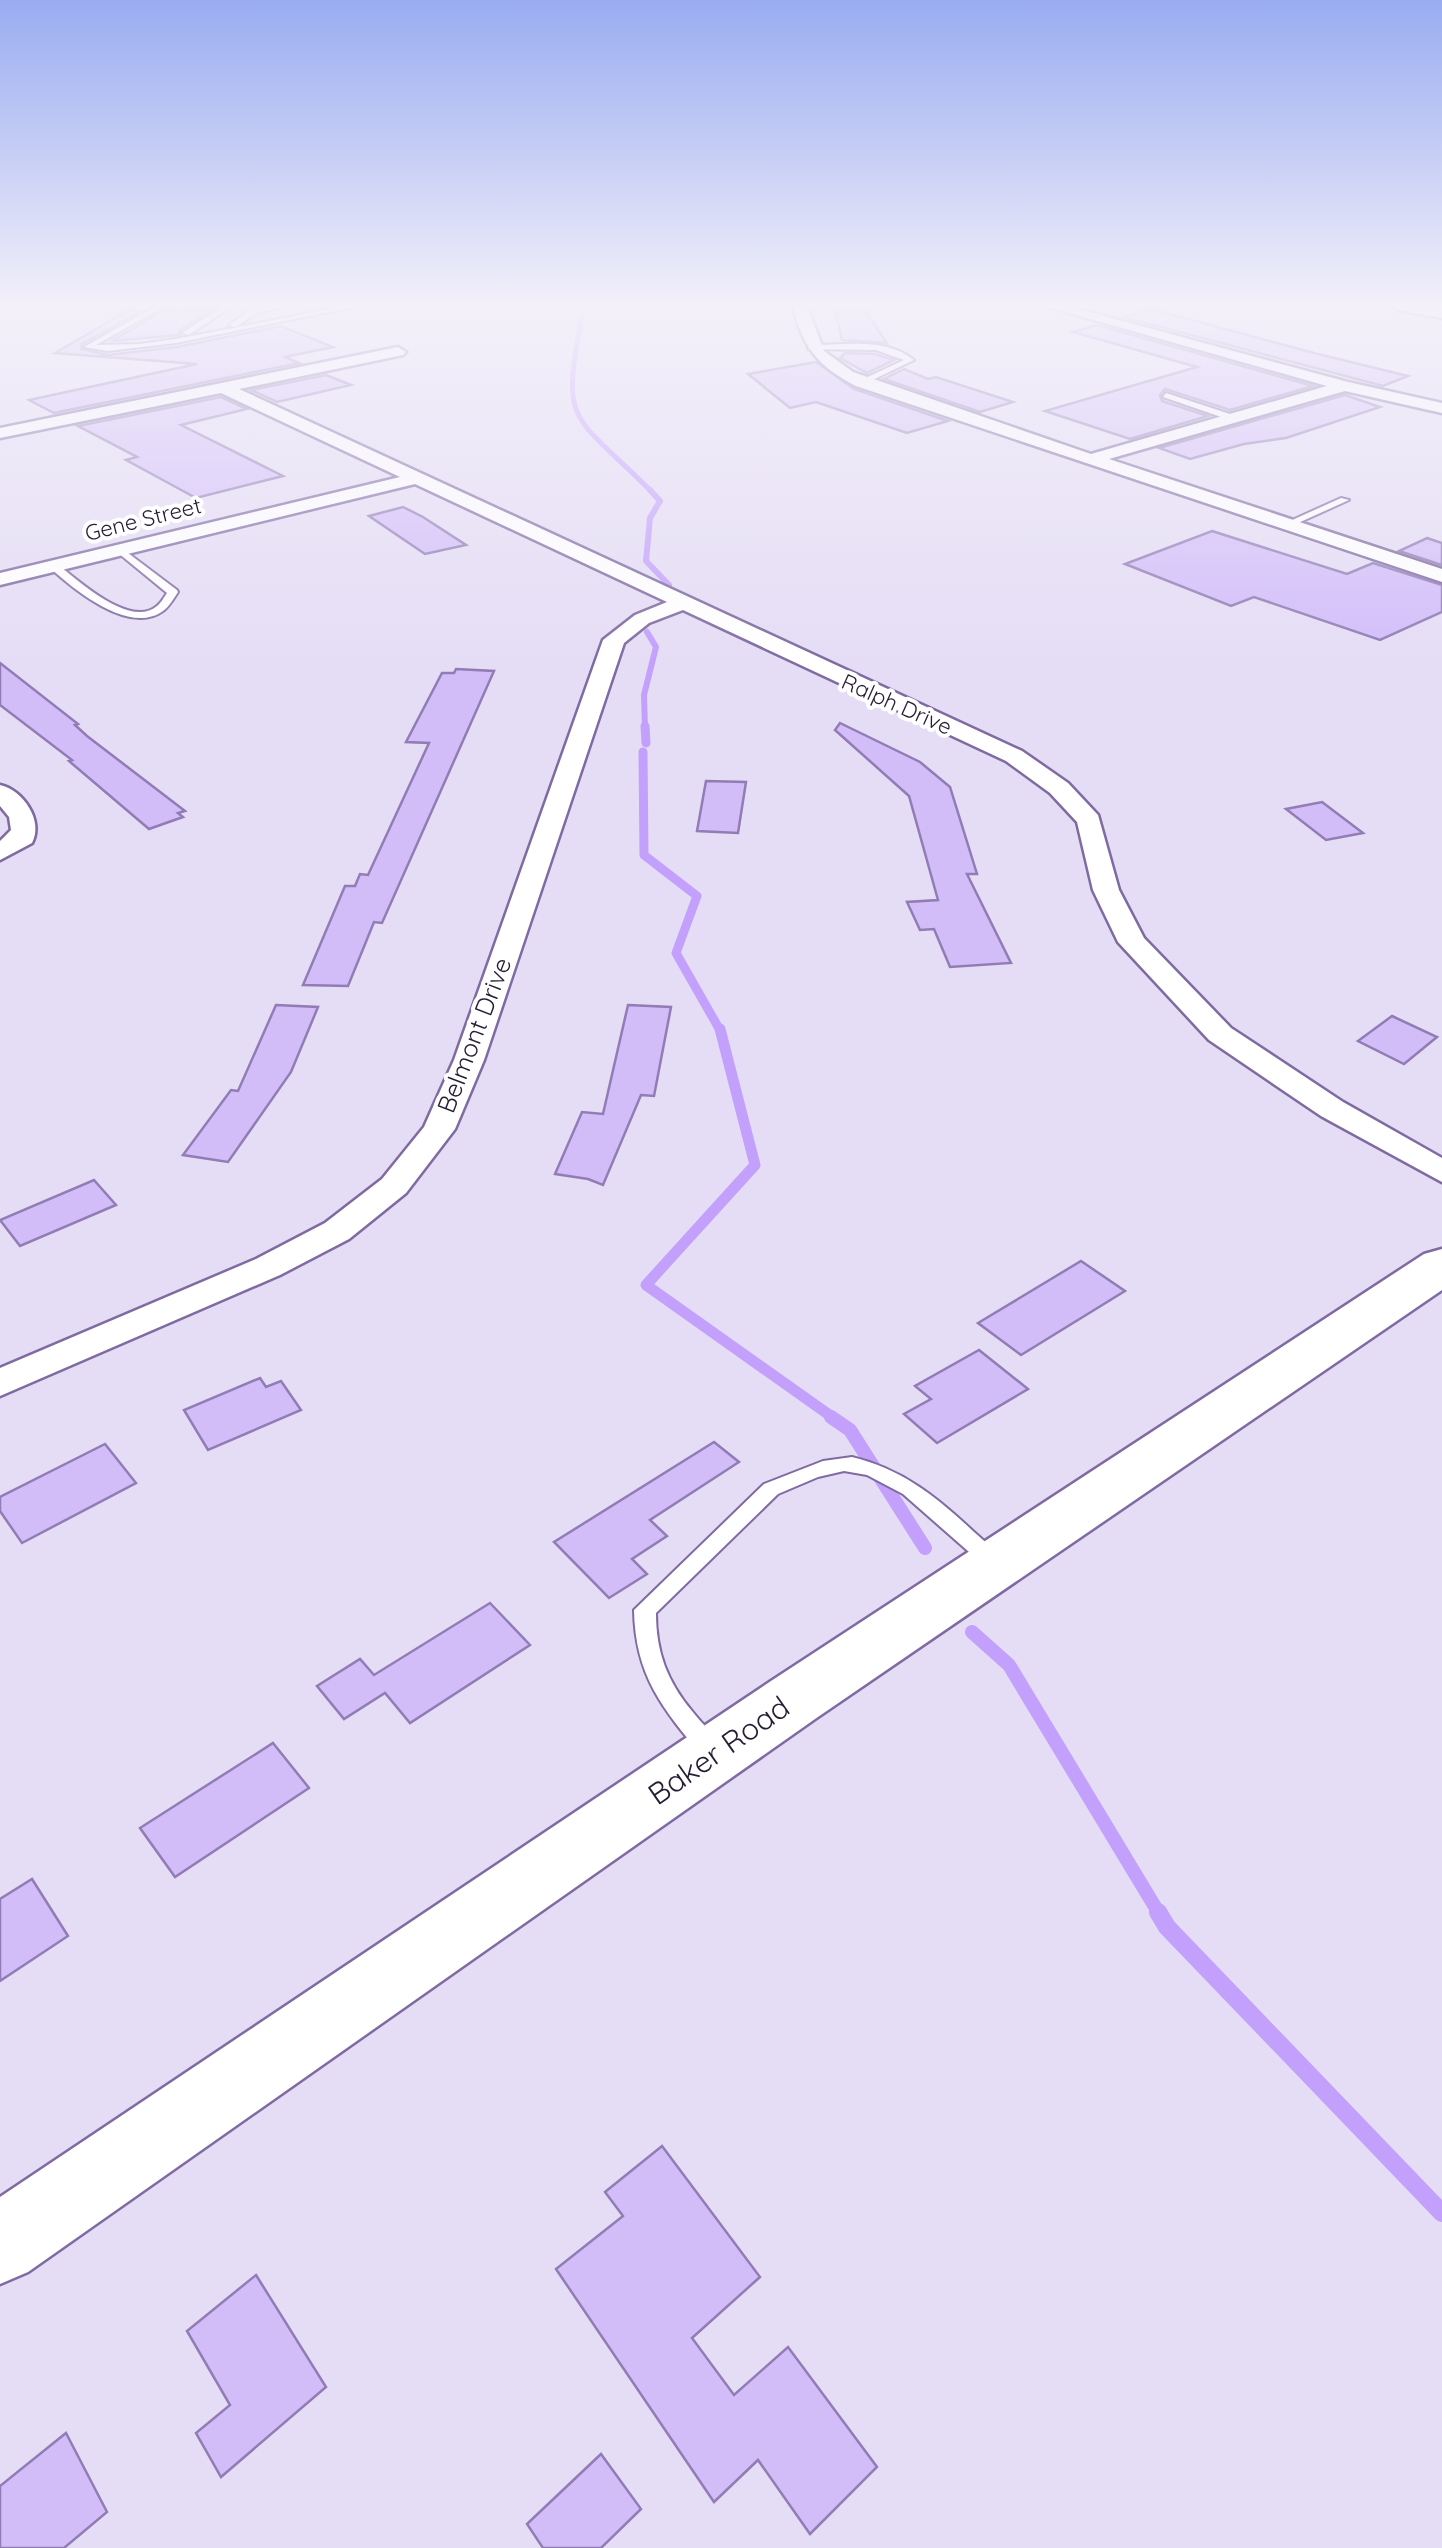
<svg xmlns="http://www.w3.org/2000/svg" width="1442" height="2548" font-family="Quicksand,sans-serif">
<rect width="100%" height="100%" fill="#e5ddf5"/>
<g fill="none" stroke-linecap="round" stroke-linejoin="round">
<path stroke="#c3a0fc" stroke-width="5" d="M584,306C560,428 569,409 652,492"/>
<g stroke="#c3a0fc" stroke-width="6">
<path d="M650,490L660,501L650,518L646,561L669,585"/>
<path d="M645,729L644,695L656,647L647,632"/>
</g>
<g stroke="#c3a0fc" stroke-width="9">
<path d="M645,726L646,743"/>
<path d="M643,752L644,855L697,896L676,953L721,1032"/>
</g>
<path stroke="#c3a0fc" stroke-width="11" d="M720,1029L755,1165L646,1285L835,1419"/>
<g stroke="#c3a0fc" stroke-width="14">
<path d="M831,1417L850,1430L925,1548"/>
<path d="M972,1632L1009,1665L1160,1915"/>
</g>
<path stroke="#c3a0fc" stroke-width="18" d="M1158,1912L1167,1927L1442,2213"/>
</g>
<g fill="#d2bdf9" stroke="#917cb5" stroke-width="2.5">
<path d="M834,306H862L887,343L842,340Z"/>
<path d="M196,307L214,308L180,330L179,335L111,341L167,309L190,311Z"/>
<path d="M1151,309L1314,353L1408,376L1383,386L1123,317Z"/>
<path d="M129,310L140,311L82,344L81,349L108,355L177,347L281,326L333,347L285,357L299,363L54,413L29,400L197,364L55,353Z"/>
<path d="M1097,325L1313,386L1230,410L1165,389L1160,395L1162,401L1208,416L1130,439L1045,411L1197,367L1073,332Z"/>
<path d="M845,353L875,354L894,360L867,373L840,358Z"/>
<path d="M816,362L854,389L948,421L907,433L816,402L790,408L748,374Z"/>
<path d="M904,369L928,379L936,377L1013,402L980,412L884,379Z"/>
<path d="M326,375L351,385L277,402L251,390Z"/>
<path d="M1345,395L1380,407L1286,438L1244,444L1190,459L1159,448Z"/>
<path d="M221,397L247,409L181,425L283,476L196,498L126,460L137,457L78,426Z"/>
<path d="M403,507L423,517L466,545L425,554L369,516Z"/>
<path d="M1212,531L1347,574L1373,563L1442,585V612L1380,640L1254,597L1231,606L1125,564Z"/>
<path d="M1427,538L1442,543V565L1399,551Z"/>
<path d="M0,663L78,724L75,725L87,736L185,811L178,813L183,817L149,829L69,761L72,760L0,705Z"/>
<path d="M456,669L494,671L382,923L374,922L348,986L303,985L345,886H355L360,874L368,875L429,743L406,742L442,673H454Z"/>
<path d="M840,723L920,762L950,787L977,874H967L1011,963L950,967L934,929L920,930L907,902L938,900L909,796L835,730Z"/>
<path d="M706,781L746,782L738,833L697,831Z"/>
<path d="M1322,802L1363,833L1326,840L1286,809Z"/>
<path d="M276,1005L318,1007L291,1072L228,1162L183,1155L231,1090L238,1091Z"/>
<path d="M628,1005L671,1007L654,1096L641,1095L603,1185L588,1179L555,1174L582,1112L603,1114Z"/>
<path d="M1392,1016L1437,1037L1404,1064L1358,1041Z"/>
<path d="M94,1180L116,1205L20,1246L0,1220Z"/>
<path d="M1081,1261L1125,1291L1021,1355L978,1323Z"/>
<path d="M979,1350L1028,1389L937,1443L904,1414L931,1399L915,1386Z"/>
<path d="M260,1378L266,1387L281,1381L301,1410L208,1450L184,1410Z"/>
<path d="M714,1442L739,1462L650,1520L667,1536L632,1559L647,1574L609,1598L554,1542Z"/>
<path d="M105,1444L136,1483L22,1543L0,1511V1497Z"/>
<path d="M490,1603L530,1645L410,1723L385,1693L344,1719L317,1686L360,1659L374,1675Z"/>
<path d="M273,1743L309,1788L175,1877L140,1828Z"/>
<path d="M32,1879L68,1936L0,1981V1899Z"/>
<path d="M662,2146L760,2277L692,2338L734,2395L788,2347L877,2467L810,2534L758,2460L714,2502L556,2269L623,2216L605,2192Z"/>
<path d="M256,2275L326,2387L221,2477L196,2433L230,2405L187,2331Z"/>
<path d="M66,2433L107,2512L64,2548H0V2486Z"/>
<path d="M601,2454L641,2509L601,2548H543L527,2524Z"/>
</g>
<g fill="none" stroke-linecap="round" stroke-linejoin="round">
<g stroke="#7f6ba2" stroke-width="4">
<g id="lane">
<path d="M156,306H165L96,345L139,344L176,339L345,306H359L176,343L108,351L84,347Z"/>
<path d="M224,306H232L189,335L182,333Z"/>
<path d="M272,306H287L256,313L236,327L229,325L251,309Z"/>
<path d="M811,345C845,345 886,337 914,360L862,385L859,381L904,360L876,350L808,349Z"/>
<path d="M1166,393L1236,416L1237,418L1230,420L1163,397Z"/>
<path d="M1341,498L1349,500L1287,528L1279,526Z"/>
<path d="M120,547L177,590L178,592C174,598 169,607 163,611C129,636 72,588 48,566L57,564C78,580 130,629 157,606C162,602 164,597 167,593L117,552V548Z"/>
<path d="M852,1457C902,1469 937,1497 974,1532C984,1541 995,1549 1002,1560L999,1566L992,1568L985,1566L903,1494L867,1475L844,1471L818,1477L778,1494L656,1613C656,1652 667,1681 692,1711C702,1724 715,1735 722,1750L719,1757L711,1760L703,1757C663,1709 635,1676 634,1610L764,1484L823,1461Z"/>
</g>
</g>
<g stroke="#7f6ba2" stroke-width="5">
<g id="street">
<path d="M793,306H807L824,351L853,372L1091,454L1327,386L1045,306H1067L1348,382L1442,403V413L1345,391L1109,459L1442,569V582L856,386C819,367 802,347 793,306Z"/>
<path d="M398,347L406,352L403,355L239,389L1022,751L1068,783L1098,815L1119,890L1144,938L1231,1028L1343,1102L1442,1158V1182L1321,1116L1209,1040L1118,942L1093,890L1077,822L1050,793L1006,761L683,610L649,623L624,643L484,1060L455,1129L406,1193L349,1239L280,1275L0,1396V1368L256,1259L325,1223L382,1179L424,1127L454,1060L603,640L635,615L667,602L415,484L0,585V573L400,477L221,393L0,438V428Z"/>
<path d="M0,785C23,790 44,821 32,843L0,860V841L11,830L9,817L0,806Z"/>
</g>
</g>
<g stroke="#7f6ba2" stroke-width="5">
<g id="secondary">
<path d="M1395,306H1442V318L1398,310Z"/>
<path d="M1442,1249V1290L815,1719L28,2272L0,2284V2197L771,1681L1424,1254Z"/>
</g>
</g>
<use href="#lane" fill="#fff" fill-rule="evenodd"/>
<use href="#street" fill="#fff" fill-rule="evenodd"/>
<use href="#secondary" fill="#fff" fill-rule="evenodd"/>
</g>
<linearGradient id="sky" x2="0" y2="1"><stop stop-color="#99acf0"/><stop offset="0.46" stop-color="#f3f0fa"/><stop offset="1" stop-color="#f3f0fa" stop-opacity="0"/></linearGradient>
<rect width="1442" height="662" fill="url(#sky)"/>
<g text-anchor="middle" stroke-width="8" stroke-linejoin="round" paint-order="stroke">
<g font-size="22" fill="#251d33" stroke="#fff">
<text transform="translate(143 519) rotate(-14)" y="8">Gene Street</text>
<text transform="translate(897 704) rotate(24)" y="8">Ralph Drive</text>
</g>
<g font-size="25" fill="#251d33" stroke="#fff">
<text transform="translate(474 1035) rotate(-69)" y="9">Belmont Drive</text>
</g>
<g font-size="30" fill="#251d33" stroke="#fff">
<text transform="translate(719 1751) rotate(-35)" y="10">Baker Road</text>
</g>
</g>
</svg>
